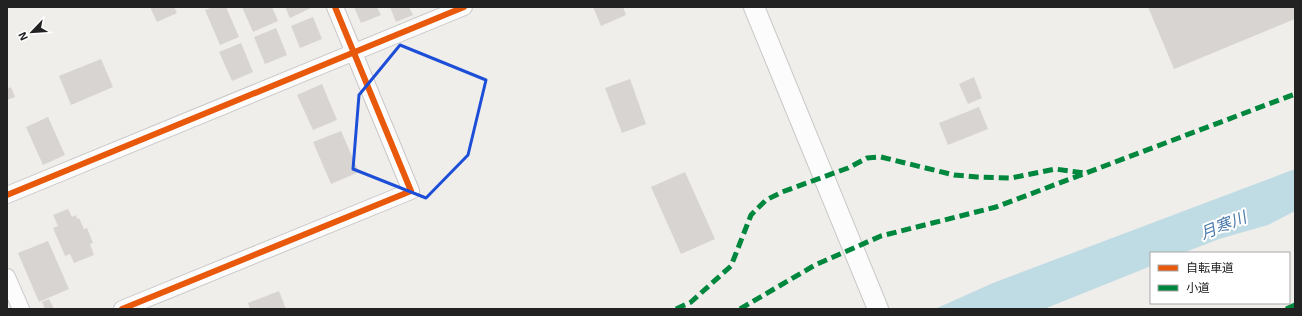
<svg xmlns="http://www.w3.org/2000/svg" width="1302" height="316" font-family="'Exo 2','Noto Sans JP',sans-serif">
<rect width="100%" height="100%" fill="#f0eeeb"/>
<path fill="#bfdbe3" d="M1295,169V211L1268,225L1219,239L1183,253H1151V266L1044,309H935L993,283Z"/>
<g fill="#d7d4d2">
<path d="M150,7H174L177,13L157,22Z"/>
<path d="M213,7H226L239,37L220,45L205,10Z"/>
<path d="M242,7H272L278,21L253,32Z"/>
<path d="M285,7H313L290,18Z"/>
<path d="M354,7H377L381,15L361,23Z"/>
<path d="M390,7H409L413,15L396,22Z"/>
<path d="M593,7H623L626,15L601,26Z"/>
<path d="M1148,7H1295V19L1174,69Z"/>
<path d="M313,17L322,39L300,48L291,26Z"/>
<path d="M276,28L287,55L265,64L254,37Z"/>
<path d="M241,43L253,72L232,81L219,52Z"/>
<path d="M101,59L113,87L71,105L59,76Z"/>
<path d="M974,77L982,98L968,104L959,84Z"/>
<path d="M630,79L646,124L622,133L605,88Z"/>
<path d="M322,84L337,120L313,130L297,95Z"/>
<path d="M11,87L15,97L7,100V89Z"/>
<path d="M979,107L988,129L948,145L939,123Z"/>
<path d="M48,117L65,155L43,165L26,127Z"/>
<path d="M341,131L359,172L331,184L313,142Z"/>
<path d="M685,172L715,239L681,254L651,187Z"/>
<path d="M68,209L72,217L76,215L77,219L79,218L84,229L87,228L93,243L90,244L94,255L74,263L70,254L65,256L53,228L58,226L53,215Z"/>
<path d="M48,241L69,289L39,302L18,253Z"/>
<path d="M279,291L286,309H250L248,303Z"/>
<path d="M49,299L54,309H45L42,302Z"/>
</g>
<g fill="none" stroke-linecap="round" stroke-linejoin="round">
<g stroke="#c9c8c7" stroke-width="18">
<g id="minor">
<path d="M7,195L464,7"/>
<path d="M7,277L21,309"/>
<path d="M122,309L411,191L335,7"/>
</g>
</g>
<g stroke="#c9c8c7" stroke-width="22">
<path id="tertiary" d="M754,7L878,309"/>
</g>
<use href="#minor" stroke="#fdfcfc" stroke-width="16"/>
<use href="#tertiary" stroke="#fdfcfc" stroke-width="20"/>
<g stroke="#00873e" stroke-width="5" stroke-dasharray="10 5" stroke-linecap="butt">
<path d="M676,309L691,302L731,266L751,215L766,200L782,192L848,168L867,158L881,157L954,175L977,177L1011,178L1055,169L1084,173"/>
<path d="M740,309L815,265L881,236L996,207L1295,94"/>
<path d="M1286,309L1295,305"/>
</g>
<g stroke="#fff" stroke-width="8">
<g id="cycleway">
<path d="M7,195L464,7"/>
<path d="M122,309L411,191L335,7"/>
</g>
</g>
<use href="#cycleway" stroke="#e8590c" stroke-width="6"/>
</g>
<path fill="none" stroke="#1d4ed8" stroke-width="3" stroke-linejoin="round" d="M400,45L486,80L468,155L426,198L353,169L359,95Z"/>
<g text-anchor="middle" stroke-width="4" stroke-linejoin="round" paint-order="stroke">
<g font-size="16" font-style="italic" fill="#4a7aab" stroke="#fff">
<text transform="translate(1223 225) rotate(-22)" y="6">月寒川</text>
</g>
</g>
<rect width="1302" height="316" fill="none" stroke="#222222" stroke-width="16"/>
<rect x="1150" y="252" width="140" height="52" fill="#ffffff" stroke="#a7a7a7"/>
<rect x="1158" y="265" width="20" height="6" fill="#e8590c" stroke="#a7a7a7"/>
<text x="1186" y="272" font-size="12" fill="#222222">自転車道</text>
<rect x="1158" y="285" width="20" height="6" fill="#00873e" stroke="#a7a7a7"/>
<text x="1186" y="292" font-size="12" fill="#222222">小道</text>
<g transform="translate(32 32) rotate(245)" stroke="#ffffff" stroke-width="3" paint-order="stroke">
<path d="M0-3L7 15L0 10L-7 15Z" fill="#222222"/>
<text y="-6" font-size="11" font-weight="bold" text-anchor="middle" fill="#222222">N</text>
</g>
</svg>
